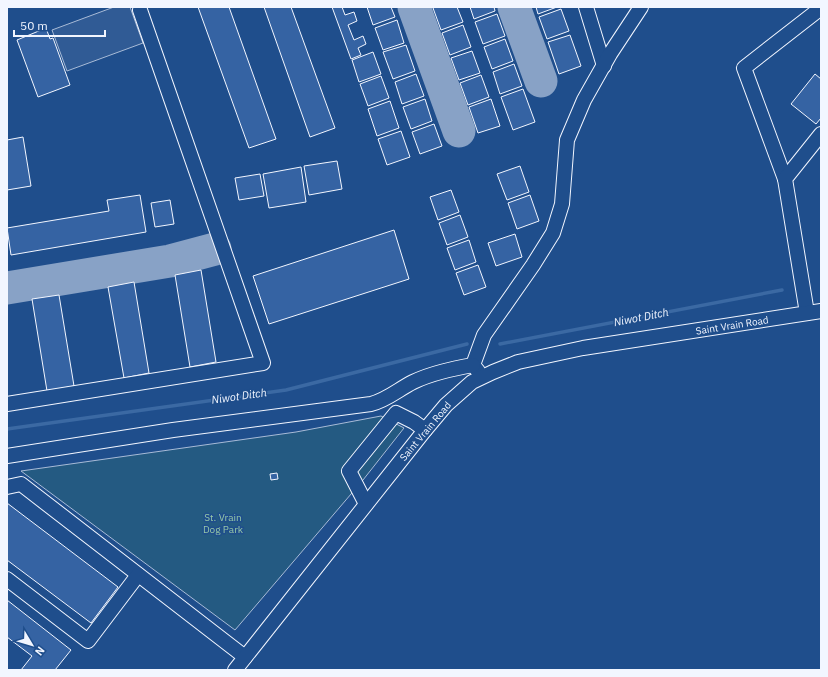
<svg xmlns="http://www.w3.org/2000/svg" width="828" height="677" font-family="'IBM Plex Sans',sans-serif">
<rect width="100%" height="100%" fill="#1f4e8c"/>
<path fill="#245a82" stroke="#a8bbd7" d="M381,416L404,428L363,480L235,630L21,471L296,432Z"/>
<path fill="#305b95" stroke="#a8bbd7" d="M114,7H130L143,43L67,71L52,30Z"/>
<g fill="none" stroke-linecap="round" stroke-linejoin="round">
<g stroke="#3b69a3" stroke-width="3.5">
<path d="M500,344L782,290"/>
<path d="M7,429L286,390L467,344"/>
</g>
<g stroke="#88a2c6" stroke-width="33">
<path d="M414,7L459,131"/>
<path d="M514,7L541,81"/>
<path d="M7,288L170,261L215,249"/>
</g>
</g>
<g fill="#3563a3" stroke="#f2f6ff">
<path d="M198,7H229L276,139L249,148Z"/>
<path d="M264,7H291L335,128L310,137Z"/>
<path d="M332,7H342L345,15L354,12L357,21L348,25L354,40L363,36L366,44L358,48L361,55L351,59Z"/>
<path d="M367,7H391L395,17L373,25Z"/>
<path d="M436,7H457L463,22L441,30L433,8Z"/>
<path d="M470,7H494L495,11L474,19Z"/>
<path d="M536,7H557L538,14Z"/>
<path d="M561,9L569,31L547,39L539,17Z"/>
<path d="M497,14L505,36L483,44L475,22Z"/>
<path d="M397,20L404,43L383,50L375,28Z"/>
<path d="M463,25L471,47L450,55L442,33Z"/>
<path d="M46,28L50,39L53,38L70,85L38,97L17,40Z"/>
<path d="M570,35L581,66L559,74L548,42Z"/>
<path d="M505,39L513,61L492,69L484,47Z"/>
<path d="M406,45L415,71L393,79L383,52Z"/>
<path d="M472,51L480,73L459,80L451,58Z"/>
<path d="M373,52L381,74L359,82L352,60Z"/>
<path d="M514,64L522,86L500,94L493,72Z"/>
<path d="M416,74L424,96L402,104L395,82Z"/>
<path d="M815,74L821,79V118L816,124L791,104Z"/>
<path d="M481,75L489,97L468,105L460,83Z"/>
<path d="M381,76L389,98L368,106L360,84Z"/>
<path d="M523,89L535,122L513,130L501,97Z"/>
<path d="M425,99L432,121L411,129L403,107Z"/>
<path d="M491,99L500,126L478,133L469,107Z"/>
<path d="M390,101L399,128L377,136L368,109Z"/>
<path d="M434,124L442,146L420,154L412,132Z"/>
<path d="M401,131L410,157L387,165L378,139Z"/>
<path d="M23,137L31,186L7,190V140Z"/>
<path d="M337,161L342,189L309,195L304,166Z"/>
<path d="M520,166L529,192L507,200L497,174Z"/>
<path d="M301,167L306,202L269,208L263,174Z"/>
<path d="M260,174L264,196L239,200L235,178Z"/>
<path d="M451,190L459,212L438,220L430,197Z"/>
<path d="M140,195L146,232L11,255L7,228L109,211L107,200Z"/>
<path d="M530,195L539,221L517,229L508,203Z"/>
<path d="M170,200L174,224L155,227L151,203Z"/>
<path d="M460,215L468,237L447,245L439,223Z"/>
<path d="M394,230L409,279L269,324L253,276Z"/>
<path d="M515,234L522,257L496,266L488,243Z"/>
<path d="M469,240L476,262L455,270L447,248Z"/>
<path d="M478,265L486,287L464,295L456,273Z"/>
<path d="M201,270L216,362L190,367L175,275Z"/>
<path d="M134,282L149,373L124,378L108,287Z"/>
<path d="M59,295L74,386L47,391L32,299Z"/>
<path d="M277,473L278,479L271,480L270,474Z"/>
<path d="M7,503L118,587L91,623L7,560Z"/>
<path d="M7,600L71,650L55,670H21L32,656L7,637Z"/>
</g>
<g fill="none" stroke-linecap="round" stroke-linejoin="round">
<g stroke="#f2f6ff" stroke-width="16">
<g id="minor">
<path d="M586,7L604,66"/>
<path d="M785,179L744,68L821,8"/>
<path d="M807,313L785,179L821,134"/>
<path d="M478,371L473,365L484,335L533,265L553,233L562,204L567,140L584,100L610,54L641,7"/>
<path d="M7,404L263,363L140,10"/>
<path d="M7,456L173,430L371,404C387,400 399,389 413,382C432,373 452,369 473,365"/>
<path d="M7,487L21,484L245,657"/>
<path d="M366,504L349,471L396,413L414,422L425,430"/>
<path d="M7,579L88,641L138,575"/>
<path d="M235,670L425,430L446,405L472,382L493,372L518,362L583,348L821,311"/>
</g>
</g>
<use href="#minor" stroke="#1f4e8c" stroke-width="14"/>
</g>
<g text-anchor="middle" stroke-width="3" stroke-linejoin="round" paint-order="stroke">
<g font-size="10" fill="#f2f6ff" stroke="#1f4e8c">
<text transform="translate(732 325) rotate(-9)" y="4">Saint Vrain Road</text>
<text transform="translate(425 431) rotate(-50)" y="4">Saint Vrain Road</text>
</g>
<g font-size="10" fill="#97c8a6" stroke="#1f4e8c">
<text x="223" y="521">St. Vrain<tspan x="223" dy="12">Dog Park</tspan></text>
</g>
<g font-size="11" font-style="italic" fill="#f2f6ff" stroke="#1f4e8c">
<text transform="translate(641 317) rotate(-11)" y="4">Niwot Ditch</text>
<text transform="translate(239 396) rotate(-8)" y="4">Niwot Ditch</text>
</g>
</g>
<rect width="828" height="677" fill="none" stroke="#f2f6ff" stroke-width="16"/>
<g transform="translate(32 645) rotate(128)" stroke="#1f4e8c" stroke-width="3" paint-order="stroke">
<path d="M0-3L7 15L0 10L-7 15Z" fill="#f2f6ff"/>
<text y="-6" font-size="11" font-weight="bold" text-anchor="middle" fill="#f2f6ff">N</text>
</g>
<path d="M14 30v6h91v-6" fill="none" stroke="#f2f6ff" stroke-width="2"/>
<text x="20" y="30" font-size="12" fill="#f2f6ff" stroke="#1f4e8c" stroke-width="3" paint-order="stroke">50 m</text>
</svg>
